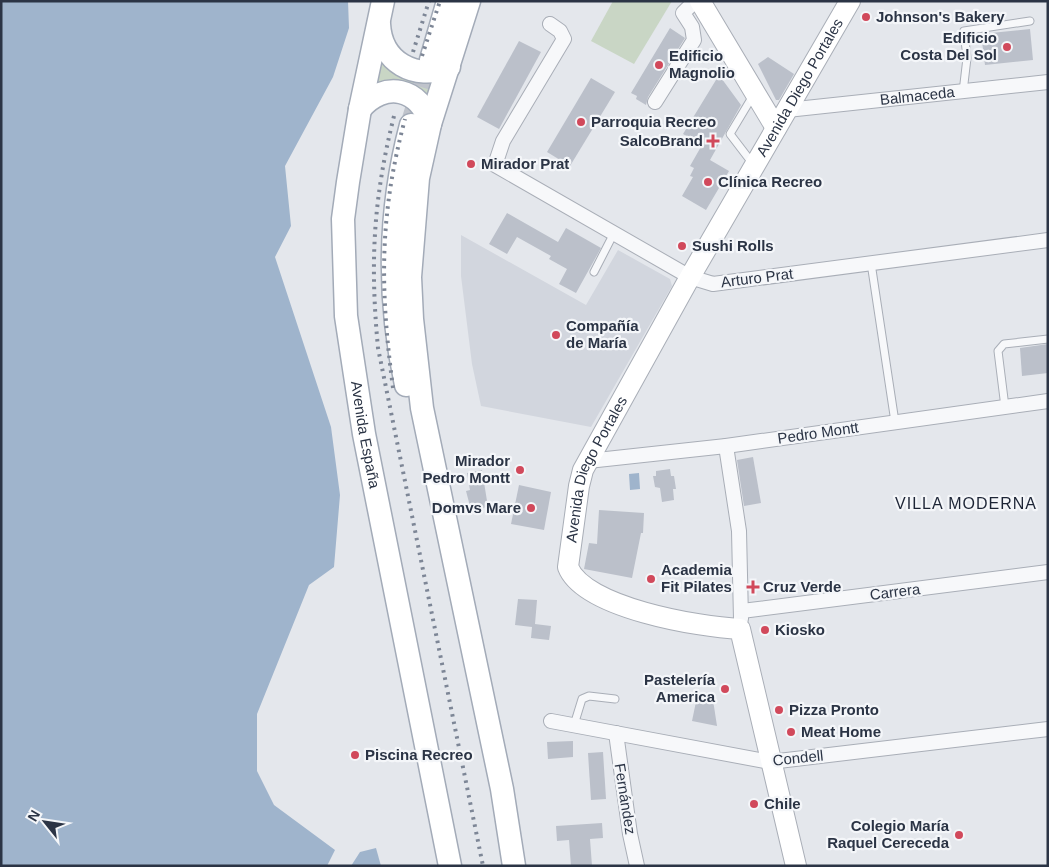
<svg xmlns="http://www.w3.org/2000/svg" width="1049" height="867" font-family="Arial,sans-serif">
<rect width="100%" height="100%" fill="#e4e7ec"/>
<path fill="#d2d6de" d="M461,235L586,305L618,250L670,279L672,286L591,427L481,406L472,364L461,276Z"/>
<g fill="#c9d6c5">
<path d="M613,1H672L634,64L591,41Z"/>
<path d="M380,53L390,70L403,76L434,80L426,103L373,91Z"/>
</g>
<g fill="#9fb4cc">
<path d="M1,1H348L349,28L333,77L285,166L291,226L275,257L331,427L340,495L334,567L309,585L257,714V771L274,805L335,850L327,866H1Z"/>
<path d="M639,473L640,489L630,490L629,474Z"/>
<path d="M376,848L381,866H351L360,852Z"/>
</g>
<g fill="#bbc0ca">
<path d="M670,28L685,38L648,97L646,105L636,99L637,96L631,93Z"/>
<path d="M1030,29L1033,60L985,65L981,34Z"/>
<path d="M519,41L541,52L499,129L477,117Z"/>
<path d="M768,57L794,74L779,100H776L758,64Z"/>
<path d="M719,75L741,105L710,160L729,171L706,210L682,196L693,177L690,176L694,168L690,166L702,145L683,134Z"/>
<path d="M591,78L615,92L570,166L547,152Z"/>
<path d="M507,213L558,242L566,228L601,248L576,293L559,284L567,269L549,259L551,256L517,237L507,254L489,244Z"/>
<path d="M1048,344V373L1022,376L1020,348Z"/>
<path d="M753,457L761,503L744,506L737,460Z"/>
<path d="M670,469L671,476H674L676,489H673L674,500L662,502L660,488L655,487L653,476H656V471Z"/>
<path d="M482,470L488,507L471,510L466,491L470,490L467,473Z"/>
<path d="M519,485L551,492L544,530L511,524Z"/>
<path d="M599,510L644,513L643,533H641L632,578L584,569L589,543L597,544Z"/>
<path d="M518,599L537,600L535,624L551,626L549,640L531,638L532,627L515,625Z"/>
<path d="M697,697L713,700L717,726L692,721Z"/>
<path d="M573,741V757L548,759L547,742Z"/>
<path d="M603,752L606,799L591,800L588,753Z"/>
<path d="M602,823L603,838L590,839L592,866H571L569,840L557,841L556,826Z"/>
</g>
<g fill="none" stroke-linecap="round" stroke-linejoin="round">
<path stroke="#bfc3cb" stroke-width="22" stroke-dasharray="22 11" stroke-linecap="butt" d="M413,119L431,60"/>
<g stroke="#a9aeb7" stroke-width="9">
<g id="lane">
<path d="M963,92L967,58L964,31L1030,21"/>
<path d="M753,164L730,134L754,94"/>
<path d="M871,263L895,422"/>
<path d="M594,272L614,233"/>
<path d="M1005,407L998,351L1004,344L1048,339"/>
<path d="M574,725L582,699L589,696L615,699"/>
</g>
</g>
<g stroke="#a9aeb7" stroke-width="16">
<g id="street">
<path d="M550,24L560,31L564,39L503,141L495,165L690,277L713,284L1048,240"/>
<path d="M655,102L694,40L692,27L683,13L695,1"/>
<path id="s1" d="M787,110L1048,82"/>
<path d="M726,446L739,531L741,619"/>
<path d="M588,461L726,446L1048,401"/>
<path d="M742,611L1048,572"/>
<path d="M551,721L770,762L1048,729"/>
<path d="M616,733L630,834L637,866"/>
</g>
</g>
<g stroke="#a9aeb7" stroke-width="22">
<g id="secondary">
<path d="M700,1L776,128"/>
<path id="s2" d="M796,866L740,629C699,627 584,608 568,567L579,486L583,470L690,277L850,1"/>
</g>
</g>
<g stroke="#a3abb8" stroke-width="25">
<g id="primary">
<path id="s3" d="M383,1L360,109L348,182L343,219L346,316L364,434L450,866"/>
<path d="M469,1L430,124L418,178L410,277L412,319L422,408L502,789L514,866"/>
<path d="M379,24C381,62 415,81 449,67"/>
<path d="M431,60L448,1"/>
<path d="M360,109C384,80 421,88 430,124"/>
<path d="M406,385C387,297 388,212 411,125"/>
</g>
</g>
<use href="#lane" stroke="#f7f8fa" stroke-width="7"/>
<use href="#street" stroke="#f7f8fa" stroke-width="14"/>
<use href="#secondary" stroke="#fff" stroke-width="20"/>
<use href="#primary" stroke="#fff" stroke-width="22"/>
<g stroke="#7d8696" stroke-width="4" stroke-dasharray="2.5 5" stroke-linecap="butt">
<path d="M413,52L429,1"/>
<path d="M422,56L440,1"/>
<path d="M394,116C373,200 370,263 378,348L483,866"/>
<path d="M393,388C380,289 379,216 405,119"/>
</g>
</g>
<g fill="#d1495b" stroke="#f4f6f9" stroke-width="2">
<circle cx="866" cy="17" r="5"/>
<circle cx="1007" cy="47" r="5"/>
<circle cx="659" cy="65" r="5"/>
<circle cx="581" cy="122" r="5"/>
<path d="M710.5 133.5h5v5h5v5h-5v5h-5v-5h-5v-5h5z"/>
<circle cx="471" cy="164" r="5"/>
<circle cx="708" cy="182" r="5"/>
<circle cx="682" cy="246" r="5"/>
<circle cx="556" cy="335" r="5"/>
<circle cx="520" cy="470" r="5"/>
<circle cx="531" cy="508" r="5"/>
<circle cx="651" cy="579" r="5"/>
<path d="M750.5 579.5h5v5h5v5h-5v5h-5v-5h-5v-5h5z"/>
<circle cx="765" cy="630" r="5"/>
<circle cx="725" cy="689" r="5"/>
<circle cx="779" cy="710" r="5"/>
<circle cx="791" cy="732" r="5"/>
<circle cx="355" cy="755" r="5"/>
<circle cx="754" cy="804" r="5"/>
<circle cx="959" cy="835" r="5"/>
</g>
<g text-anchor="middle" stroke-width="4.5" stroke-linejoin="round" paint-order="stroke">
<g font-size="15" font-weight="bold" fill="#2b3445" stroke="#f4f6f9" text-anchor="start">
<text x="876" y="22">Johnson's Bakery</text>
<text x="997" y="43" text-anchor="end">Edificio<tspan x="997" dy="17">Costa Del Sol</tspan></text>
<text x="669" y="61">Edificio<tspan x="669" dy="17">Magnolio</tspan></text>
<text x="591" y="127">Parroquia Recreo</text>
<text x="703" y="146" text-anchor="end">SalcoBrand</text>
<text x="481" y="169">Mirador Prat</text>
<text x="718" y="187">Clínica Recreo</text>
<text x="692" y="251">Sushi Rolls</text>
<text x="566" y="331">Compañía<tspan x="566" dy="17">de María</tspan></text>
<text x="510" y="466" text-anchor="end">Mirador<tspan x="510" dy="17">Pedro Montt</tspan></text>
<text x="521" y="513" text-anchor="end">Domvs Mare</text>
<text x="661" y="575">Academia<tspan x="661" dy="17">Fit Pilates</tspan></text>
<text x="763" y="592">Cruz Verde</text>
<text x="775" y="635">Kiosko</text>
<text x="715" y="685" text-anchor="end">Pastelería<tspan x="715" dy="17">America</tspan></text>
<text x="789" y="715">Pizza Pronto</text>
<text x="801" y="737">Meat Home</text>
<text x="365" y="760">Piscina Recreo</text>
<text x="764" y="809">Chile</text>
<text x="949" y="831" text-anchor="end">Colegio María<tspan x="949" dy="17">Raquel Cereceda</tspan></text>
</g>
<g font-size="15" fill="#2b3445" stroke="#f4f6f9">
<text dy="5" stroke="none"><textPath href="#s2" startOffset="970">Avenida Diego Portales</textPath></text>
<text dy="5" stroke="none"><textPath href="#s1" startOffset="131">Balmaceda</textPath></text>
<text transform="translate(757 278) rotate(-7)" y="5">Arturo Prat</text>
<text transform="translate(818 433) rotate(-8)" y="5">Pedro Montt</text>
<text dy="5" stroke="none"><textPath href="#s3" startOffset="439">Avenida España</textPath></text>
<text dy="5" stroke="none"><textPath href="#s2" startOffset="535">Avenida Diego Portales</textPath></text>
<text transform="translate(895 592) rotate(-7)" y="5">Carrera</text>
<text transform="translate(798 758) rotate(-6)" y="5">Condell</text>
<text transform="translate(625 799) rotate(81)" y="5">Fernández</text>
</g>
<g font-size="16" letter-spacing="1" fill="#1d2536" stroke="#f4f6f9">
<text x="966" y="509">VILLA MODERNA</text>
</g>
</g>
<rect width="1049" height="867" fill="none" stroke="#2b3445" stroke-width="5"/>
<g transform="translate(45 822) rotate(300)" stroke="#f4f6f9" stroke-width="4" paint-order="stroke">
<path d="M0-4L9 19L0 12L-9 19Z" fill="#2b3445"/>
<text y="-8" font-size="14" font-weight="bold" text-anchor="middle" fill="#2b3445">N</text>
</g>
</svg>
